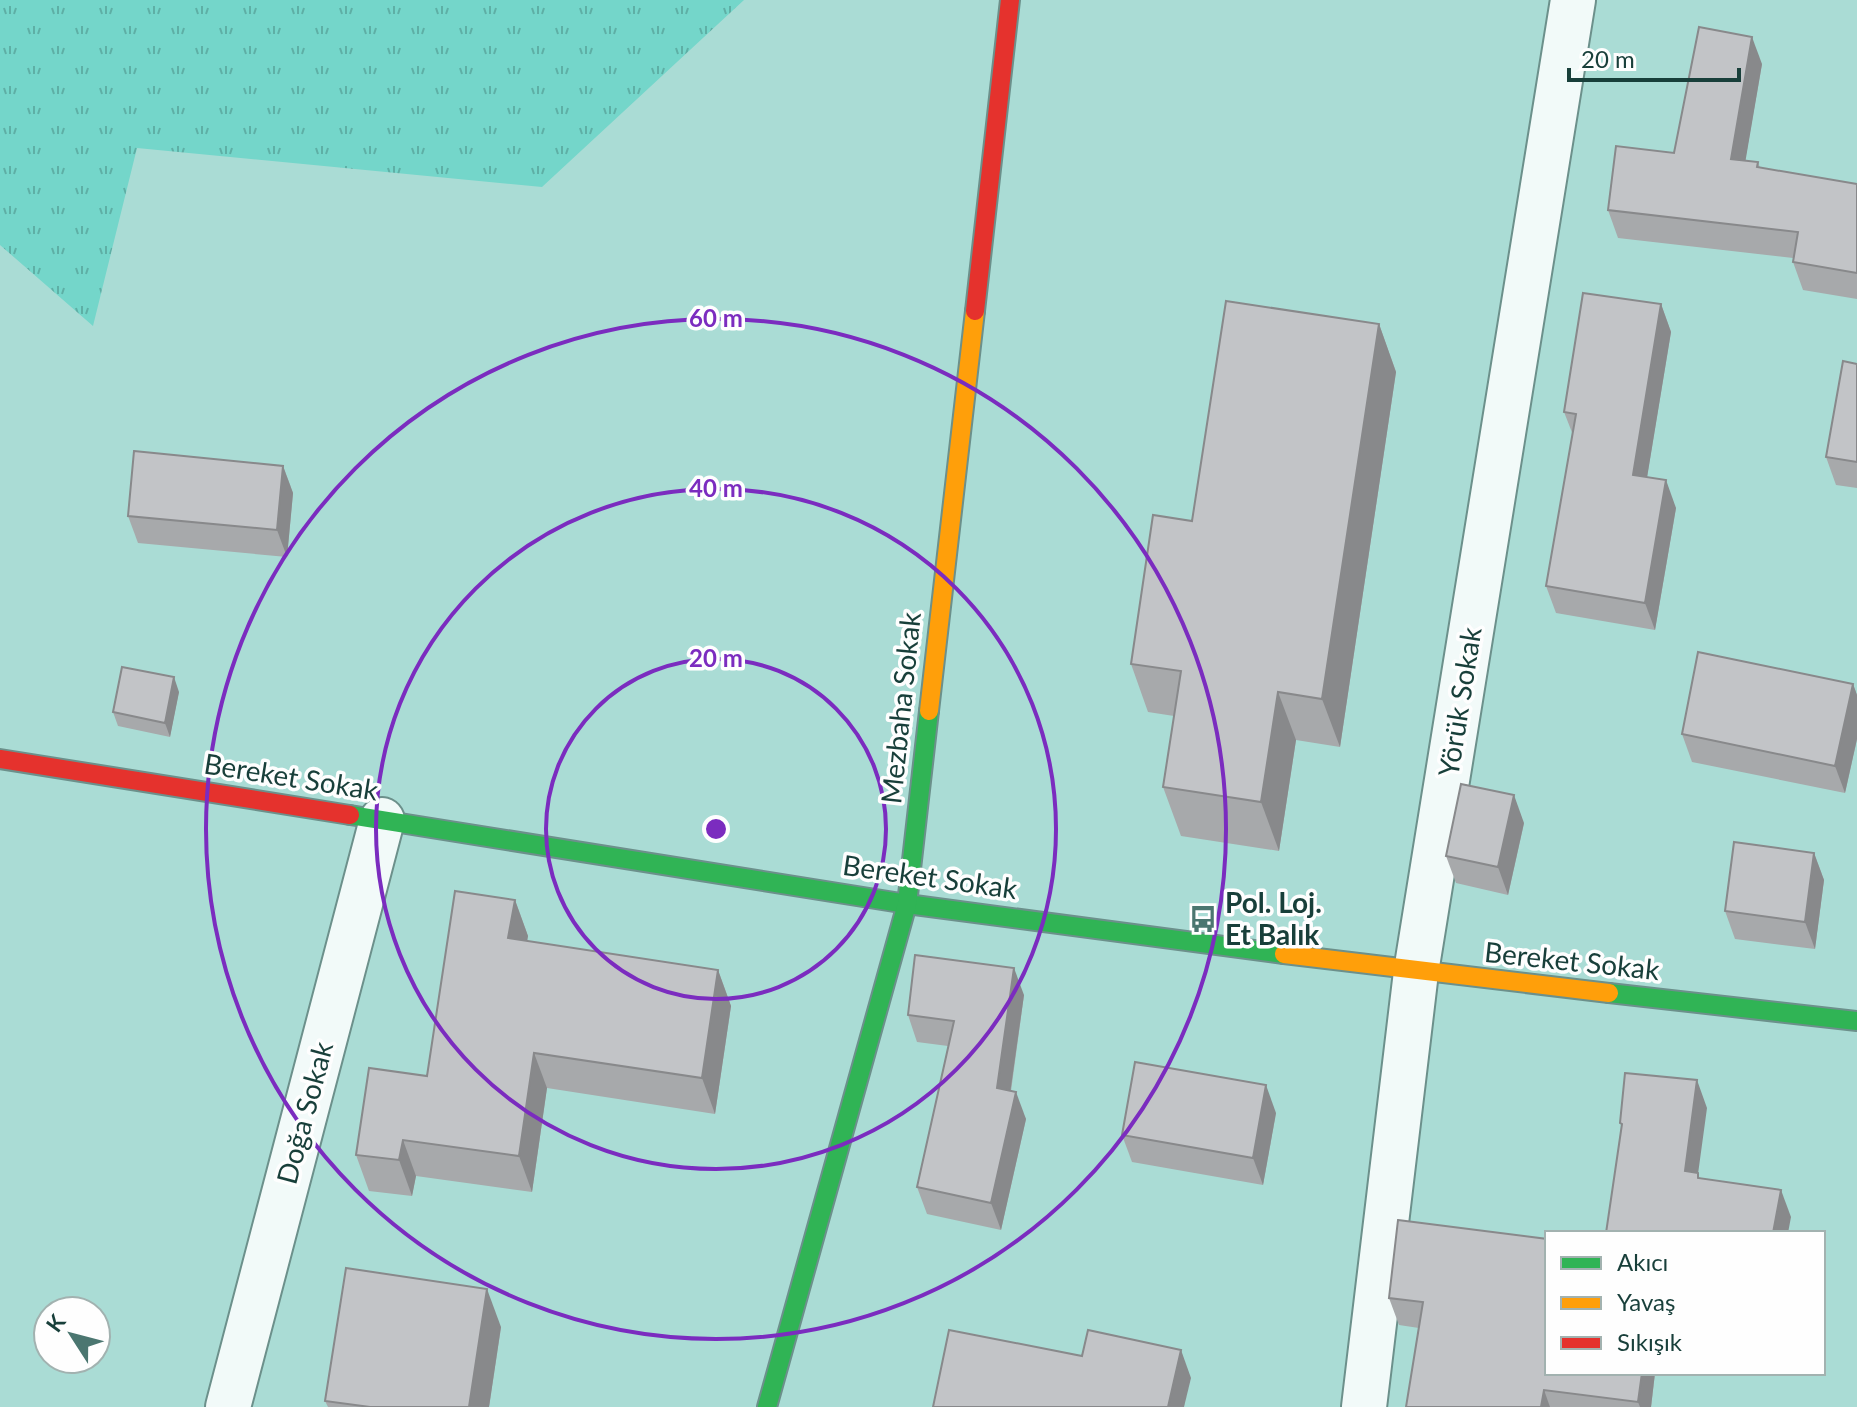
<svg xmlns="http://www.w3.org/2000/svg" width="1857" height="1407" font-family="Lato,sans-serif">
<defs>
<pattern id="grass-tufts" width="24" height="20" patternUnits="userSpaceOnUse" patternTransform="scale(2)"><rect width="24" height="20" fill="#74d6ca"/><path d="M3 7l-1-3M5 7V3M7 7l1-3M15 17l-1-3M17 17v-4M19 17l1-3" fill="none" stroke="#5eafa5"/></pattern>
</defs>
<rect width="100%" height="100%" fill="#aadcd5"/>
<path fill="url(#grass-tufts)" d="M0,0H744L542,187L137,148L93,326L0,245Z"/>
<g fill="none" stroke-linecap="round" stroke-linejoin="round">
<g stroke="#6c908b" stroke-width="48">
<g id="street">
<path d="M228,1407L382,820"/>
<path d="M1364,1407L1416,972L1573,0"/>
</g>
</g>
<g stroke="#6c908b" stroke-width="22">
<g id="fast">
<path d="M350,815L907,904L1284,954"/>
<path d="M1609,993L1857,1021"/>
<path d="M767,1407L907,904L929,711"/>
</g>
</g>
<g stroke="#6c908b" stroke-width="22">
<g id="slow">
<path d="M929,711L975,311"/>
<path d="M1284,954L1609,993"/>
</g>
</g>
<g stroke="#6c908b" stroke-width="22">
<g id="jam">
<path d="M975,311L1010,0"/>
<path d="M0,759L350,815"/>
</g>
</g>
<use href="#street" stroke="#f2faf9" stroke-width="44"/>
<use href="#fast" stroke="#30b455" stroke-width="18"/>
<use href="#slow" stroke="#ff9f0a" stroke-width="18"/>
<use href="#jam" stroke="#e5322d" stroke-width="18"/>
</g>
<g fill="#a7a9ab">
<path d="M1762,64L1745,161L1758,162L1760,168L1857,184V299L1803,290L1793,262V258L1618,238L1608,210L1674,153Z"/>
<path d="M1661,304L1671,332L1647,477L1676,508L1655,630L1556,613L1546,586L1573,435L1564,412Z"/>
<path d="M1379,324L1396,372L1340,747L1296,740L1279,851L1181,836L1163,787L1174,716L1148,712L1131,664L1192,521Z"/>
<path d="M1857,364V488L1836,485L1826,457Z"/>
<path d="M283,466L293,493L287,557L138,543L128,516Z"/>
<path d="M1853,684L1857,695V739L1845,793L1692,762L1682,734Z"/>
<path d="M179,692L170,737L118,726L113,712Z"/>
<path d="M1524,823L1508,895L1456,883L1446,856Z"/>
<path d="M1814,853L1824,880L1815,949L1735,939L1725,911Z"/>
<path d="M515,900L528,936L527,941L718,970L731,1006L715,1114L547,1088L532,1192L416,1176L412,1196L369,1191L356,1155L427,1076Z"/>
<path d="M1024,995L1011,1091L1026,1119L1001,1230L927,1214L917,1187L948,1046L917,1042L908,1015Z"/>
<path d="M1276,1113L1263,1185L1132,1162L1122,1135Z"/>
<path d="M1398,1220L1547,1373H1655L1651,1407H1406L1419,1328L1399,1325L1389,1298Z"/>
<path d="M501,1327L489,1407H328L325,1401Z"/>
</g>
<g fill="#88898b">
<path d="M1752,37L1762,64L1741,187L1731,159Z"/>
<path d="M1661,304L1671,332L1643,502L1633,475Z"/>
<path d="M1379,324L1396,372L1340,747L1322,699Z"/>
<path d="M283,466L293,493L287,557L277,530Z"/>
<path d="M1666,480L1676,508L1655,630L1645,603Z"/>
<path d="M174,677L179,692L170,737L165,723Z"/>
<path d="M1853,684L1857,695V739L1845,793L1835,766Z"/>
<path d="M1278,692L1296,740L1279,851L1261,802Z"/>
<path d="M1514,795L1524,823L1508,895L1498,867Z"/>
<path d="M1814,853L1824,880L1815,949L1805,922Z"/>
<path d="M515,900L528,936L521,974L508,938Z"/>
<path d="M1014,968L1024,995L1007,1115L997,1088Z"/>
<path d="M718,970L731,1006L715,1114L702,1078Z"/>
<path d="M534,1053L547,1088L532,1192L519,1156Z"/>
<path d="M1697,1080L1707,1108L1698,1174L1708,1200L1685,1171Z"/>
<path d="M1266,1085L1276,1113L1263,1185L1253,1158Z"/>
<path d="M1016,1092L1026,1119L1001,1230L991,1203Z"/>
<path d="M403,1140L416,1176L412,1196L399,1160Z"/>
<path d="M1781,1190L1791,1217L1788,1233H1773Z"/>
<path d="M487,1289L501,1327L489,1407H469Z"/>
<path d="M1181,1350L1191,1378L1184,1407H1168Z"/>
<path d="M1642,1373H1655L1651,1407H1640L1638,1402Z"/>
<path d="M1544,1390L1550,1407H1541Z"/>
</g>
<g fill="#c2c4c7" stroke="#88898b" stroke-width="2">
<path d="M1699,27L1752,37L1731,159L1758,162L1757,167L1857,184V273L1793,262L1798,232L1608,210L1616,146L1674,153Z"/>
<path d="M1583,293L1661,304L1633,475L1666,480L1645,603L1546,586L1576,414L1564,412Z"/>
<path d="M1226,301L1379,324L1322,699L1278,692L1261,802L1163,787L1181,671L1131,664L1153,515L1192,521Z"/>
<path d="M1843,361L1857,364V462L1826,457Z"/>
<path d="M134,451L283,466L277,530L128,516Z"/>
<path d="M1698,652L1853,684L1835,766L1682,734Z"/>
<path d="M122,667L174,677L165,723L113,712Z"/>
<path d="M1461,784L1514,795L1498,867L1446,856Z"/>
<path d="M1734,842L1814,853L1805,922L1725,911Z"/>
<path d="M455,891L515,900L508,938L718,970L702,1078L534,1053L519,1156L403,1140L399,1160L356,1155L369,1068L427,1076Z"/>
<path d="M915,955L1014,968L997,1088L1016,1092L991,1203L917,1187L954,1021L908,1015Z"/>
<path d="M1135,1062L1266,1085L1253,1158L1122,1135Z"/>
<path d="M1625,1073L1697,1080L1685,1171L1698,1173V1178L1781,1190L1773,1233H1606L1622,1124L1620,1123Z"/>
<path d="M1398,1220L1547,1239V1373H1642L1638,1402L1544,1390L1541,1407H1406L1423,1302L1389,1298Z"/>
<path d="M346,1268L487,1289L469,1407H370L325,1401Z"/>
<path d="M949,1330L1082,1356L1088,1330L1181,1350L1168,1407H933Z"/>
</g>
<g fill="none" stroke="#7b2cbf" stroke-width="4">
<circle cx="716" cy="829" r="170"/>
<circle cx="716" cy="829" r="340"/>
<circle cx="716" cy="829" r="510"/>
</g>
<defs>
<g id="bus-bare" transform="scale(2.16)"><path d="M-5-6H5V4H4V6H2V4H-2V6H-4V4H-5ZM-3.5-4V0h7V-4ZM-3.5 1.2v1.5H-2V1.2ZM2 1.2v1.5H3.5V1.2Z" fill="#4b7670" stroke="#fefefe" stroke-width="2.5" paint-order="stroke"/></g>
</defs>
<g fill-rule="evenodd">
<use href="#bus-bare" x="1203" y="919"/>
</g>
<g text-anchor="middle" stroke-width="7" stroke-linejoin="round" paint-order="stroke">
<g font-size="28" fill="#183f3a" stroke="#fefefe">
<text transform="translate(1460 702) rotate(-81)" y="10">Yörük Sokak</text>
<text transform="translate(901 708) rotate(-84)" y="10">Mezbaha Sokak</text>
<text transform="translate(291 777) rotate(9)" y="10">Bereket Sokak</text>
<text transform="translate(930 877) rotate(8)" y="10">Bereket Sokak</text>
<text transform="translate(1572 961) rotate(6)" y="10">Bereket Sokak</text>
<text transform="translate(305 1113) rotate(-75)" y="10">Doğa Sokak</text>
</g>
<g font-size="28" font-weight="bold" fill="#183f3a" stroke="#fefefe" text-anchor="start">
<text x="1225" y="913">Pol. Loj.<tspan x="1225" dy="32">Et Balık</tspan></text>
</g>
</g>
<circle cx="716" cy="829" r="12" fill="#7b2cbf" stroke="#fefefe" stroke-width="4"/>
<g font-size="24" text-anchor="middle" font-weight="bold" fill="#7b2cbf" stroke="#fefefe" stroke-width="7" stroke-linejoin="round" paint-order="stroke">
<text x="716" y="327">60 m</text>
<text x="716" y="497">40 m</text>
<text x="716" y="667">20 m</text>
</g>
<rect x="1545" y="1231" width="280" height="144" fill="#fefefe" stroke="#a2b2b0" stroke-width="2"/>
<rect x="1561" y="1257" width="40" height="12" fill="#30b455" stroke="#a2b2b0" stroke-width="2"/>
<text x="1617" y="1271" font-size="24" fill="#183f3a">Akıcı</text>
<rect x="1561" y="1297" width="40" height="12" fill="#ff9f0a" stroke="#a2b2b0" stroke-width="2"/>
<text x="1617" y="1311" font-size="24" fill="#183f3a">Yavaş</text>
<rect x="1561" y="1337" width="40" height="12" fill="#e5322d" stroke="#a2b2b0" stroke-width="2"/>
<text x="1617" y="1351" font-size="24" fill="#183f3a">Sıkışık</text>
<g transform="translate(72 1335) rotate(306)"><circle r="38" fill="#fefefe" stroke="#a2b2b0" stroke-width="2"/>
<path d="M0-6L14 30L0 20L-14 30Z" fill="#4b7670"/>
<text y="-12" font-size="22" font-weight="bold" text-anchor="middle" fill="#183f3a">K</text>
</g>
<path d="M1569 68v12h170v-12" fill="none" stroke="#183f3a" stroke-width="4"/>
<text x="1581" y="68" font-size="24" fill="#183f3a" stroke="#fefefe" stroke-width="6" paint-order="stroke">20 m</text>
</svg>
